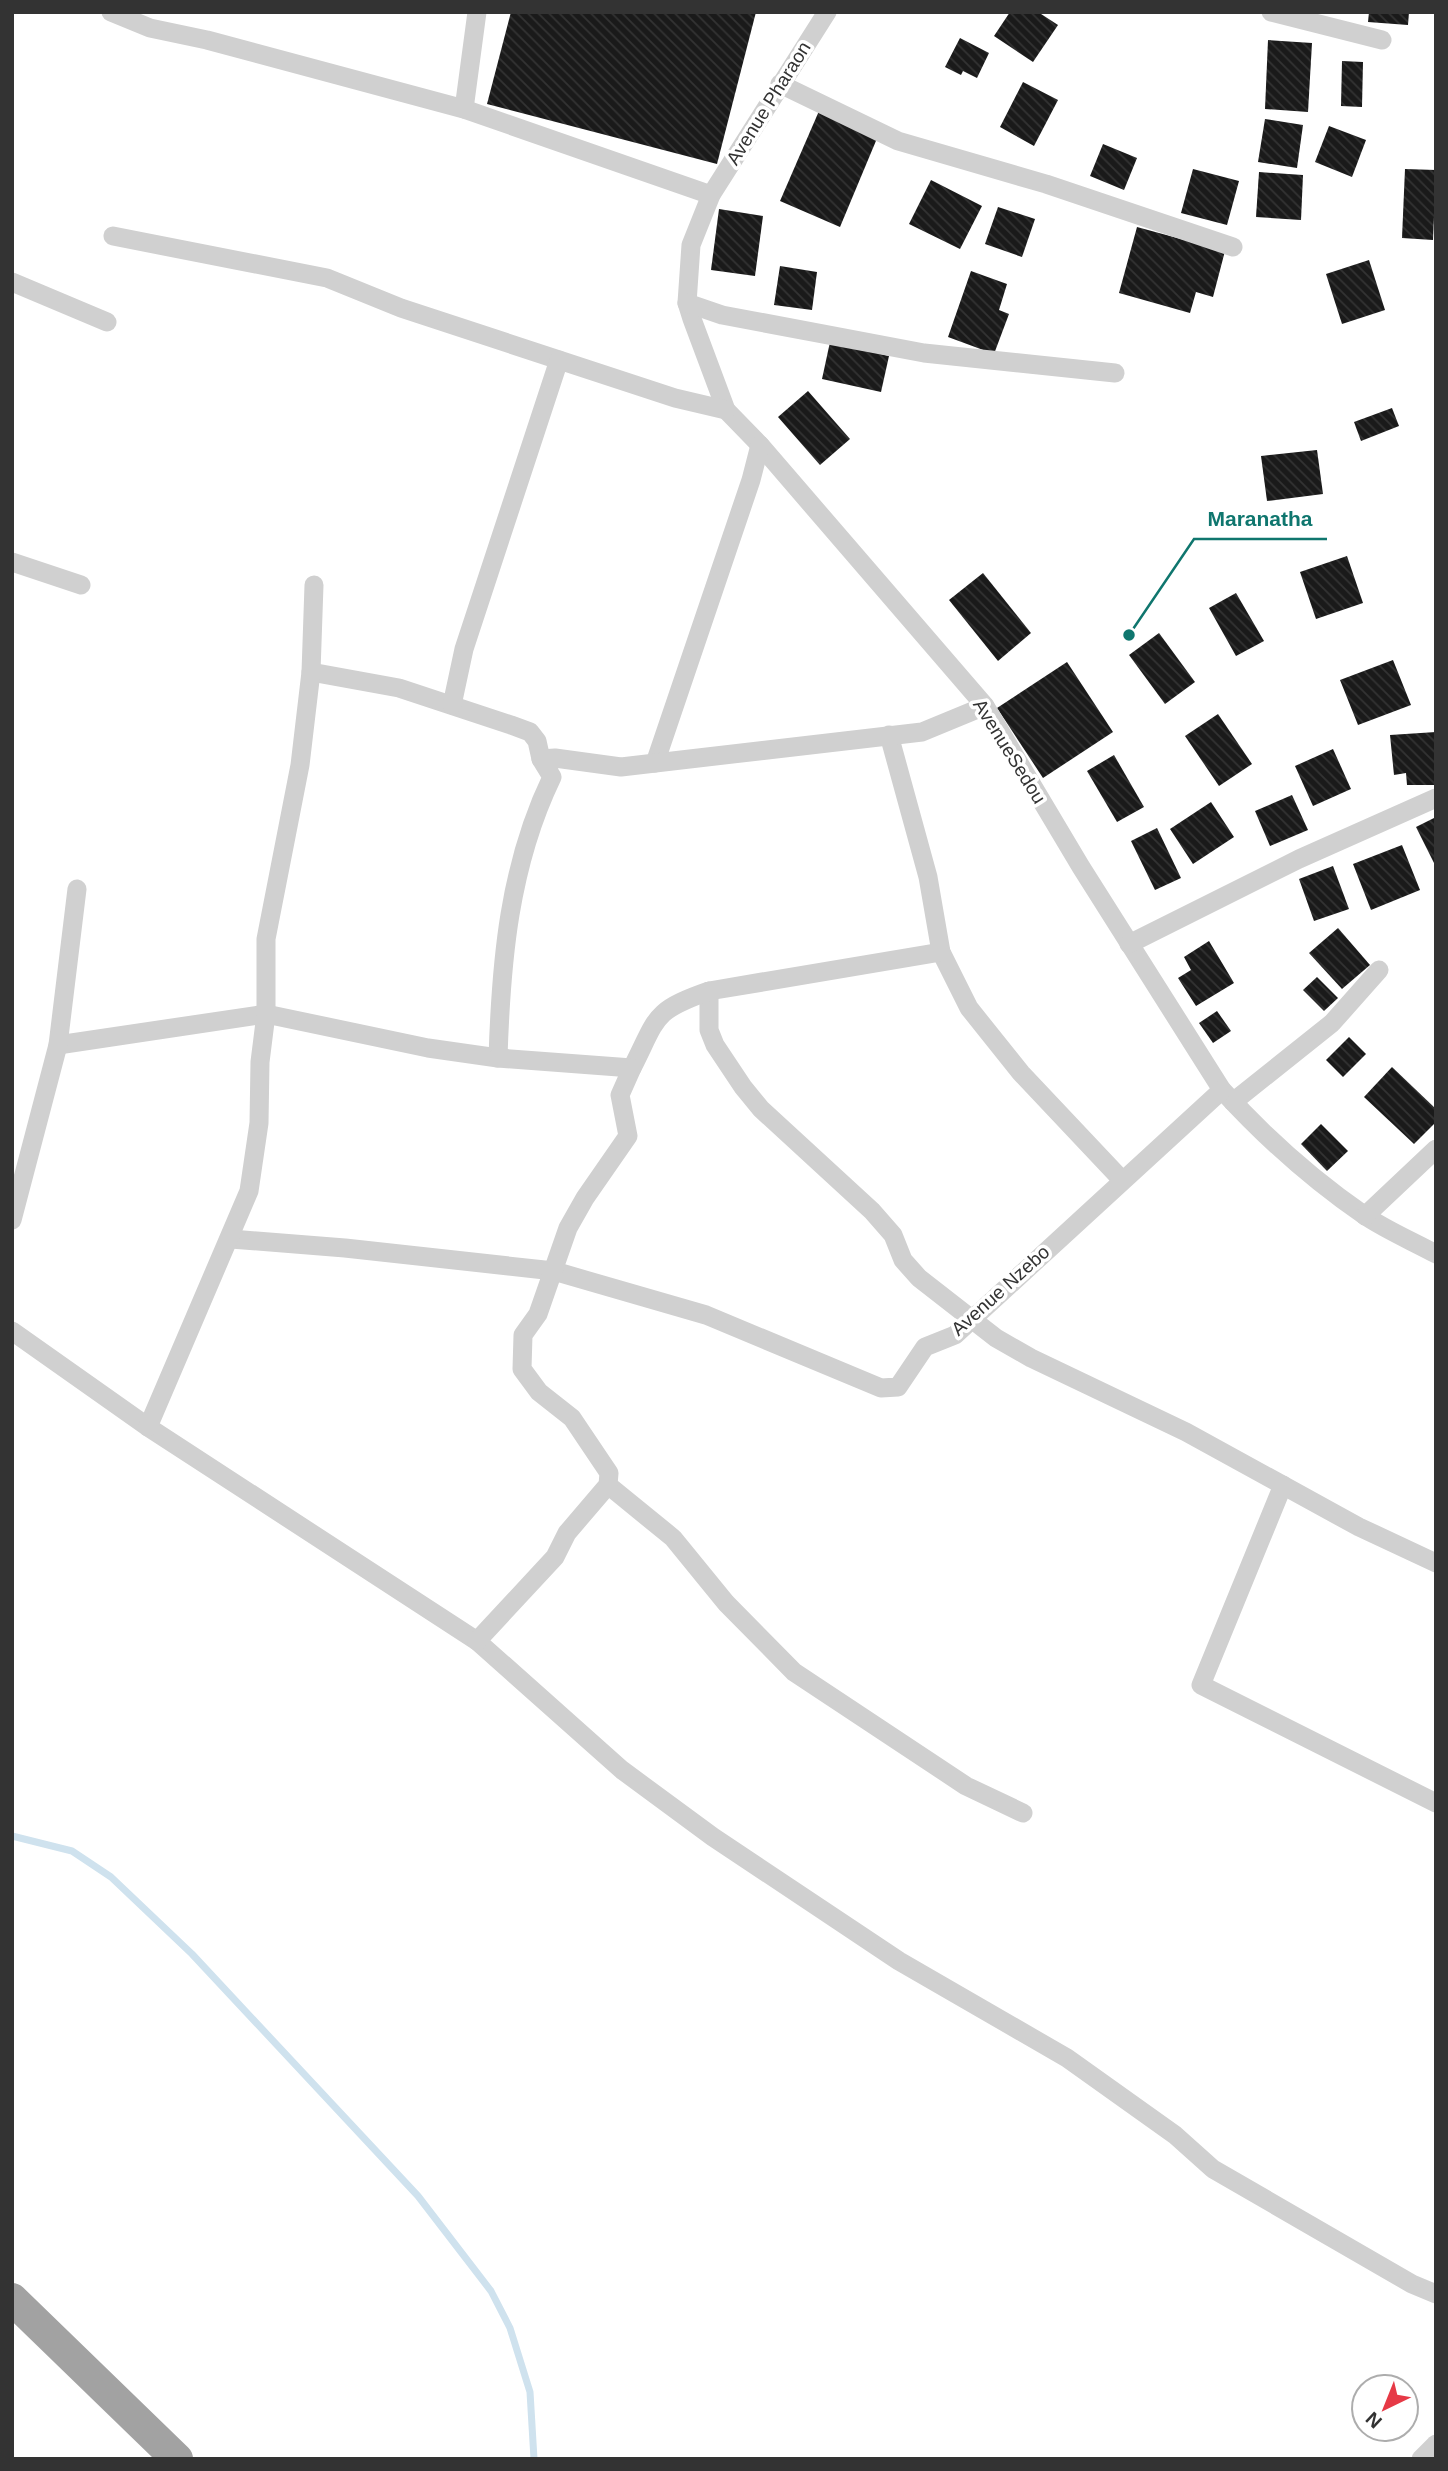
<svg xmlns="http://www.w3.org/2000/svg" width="1448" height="2471" font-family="Helvetica,sans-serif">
<defs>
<pattern id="building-back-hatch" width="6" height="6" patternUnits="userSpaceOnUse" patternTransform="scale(1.75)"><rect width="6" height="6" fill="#1a1a1a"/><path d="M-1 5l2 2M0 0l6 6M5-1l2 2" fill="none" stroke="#333"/></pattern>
</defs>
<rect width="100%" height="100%" fill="#fff"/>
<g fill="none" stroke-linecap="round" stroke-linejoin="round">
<path stroke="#cfe2ee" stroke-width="7" d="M12,1836L72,1851L111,1877L192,1954L418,2196L491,2291L510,2328L530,2392L534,2459"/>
</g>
<g fill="url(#building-back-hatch)">
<path d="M511,12H756L717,164L487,104Z"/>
<path d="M1010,12H1038L1058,25L1033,62L994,36Z"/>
<path d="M1369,12H1409L1408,25L1368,22Z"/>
<path d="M960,38L989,53L977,78L963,71L961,75L945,67Z"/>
<path d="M1268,40L1312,43L1308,112L1265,109Z"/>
<path d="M1342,61L1363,62L1362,107L1341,106Z"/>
<path d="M1023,82L1058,100L1034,146L1000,127Z"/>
<path d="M819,111L878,136L840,227L780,201Z"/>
<path d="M1265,119L1303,125L1297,168L1258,162Z"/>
<path d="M1329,126L1366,140L1352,177L1315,162Z"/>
<path d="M1103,144L1137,158L1124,190L1090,176Z"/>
<path d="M1193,169L1239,181L1227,225L1181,213Z"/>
<path d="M1405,169L1436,170L1433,240L1402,238Z"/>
<path d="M1259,172L1303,175L1301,220L1256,217Z"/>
<path d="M931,180L982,206L960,249L909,224Z"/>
<path d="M998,207L1035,219L1022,257L985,244Z"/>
<path d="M719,209L763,216L755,276L711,270Z"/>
<path d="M1137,227L1225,251L1213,297L1196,292L1190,313L1119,293Z"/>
<path d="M1369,260L1385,310L1342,324L1326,274Z"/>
<path d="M780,266L817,272L812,310L774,305Z"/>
<path d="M971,271L1007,284L999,310L1009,314L994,354L948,337Z"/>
<path d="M830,342L889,356L881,392L822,379Z"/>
<path d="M808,391L850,439L820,465L778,417Z"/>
<path d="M1392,408L1399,426L1361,441L1354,422Z"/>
<path d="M1317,450L1323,494L1267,501L1261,456Z"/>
<path d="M1347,556L1363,603L1316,619L1300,572Z"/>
<path d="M983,573L1031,633L998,661L949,600Z"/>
<path d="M1236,593L1264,641L1236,656L1209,608Z"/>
<path d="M1159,633L1195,682L1165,704L1129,655Z"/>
<path d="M1393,660L1411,705L1358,725L1340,680Z"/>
<path d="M1067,662L1113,732L1043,778L997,708Z"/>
<path d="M1218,714L1252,764L1219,786L1185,736Z"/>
<path d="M1436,732V785H1407L1406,773L1394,775L1390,735Z"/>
<path d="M1333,749L1351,789L1313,806L1295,766Z"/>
<path d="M1114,755L1144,807L1117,822L1087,771Z"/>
<path d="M1292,795L1308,830L1270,846L1255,811Z"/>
<path d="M1211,802L1234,837L1193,864L1170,829Z"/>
<path d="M1436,817V867L1416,827Z"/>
<path d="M1157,828L1181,878L1155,890L1131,841Z"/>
<path d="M1402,845L1420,890L1371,910L1353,864Z"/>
<path d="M1333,866L1349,909L1314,921L1299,879Z"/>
<path d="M1338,928L1370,965L1342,989L1309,953Z"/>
<path d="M1209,941L1234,983L1196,1006L1178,978L1191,970L1184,957Z"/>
<path d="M1317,977L1338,998L1324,1011L1303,990Z"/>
<path d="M1217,1011L1231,1031L1213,1043L1199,1023Z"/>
<path d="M1349,1037L1366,1054L1343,1077L1326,1060Z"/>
<path d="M1392,1067L1436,1109V1122L1414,1144L1364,1097Z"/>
<path d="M1321,1124L1348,1151L1327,1171L1301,1144Z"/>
</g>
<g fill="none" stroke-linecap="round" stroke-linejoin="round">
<g stroke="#d0d0d0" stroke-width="19">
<path d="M111,12L150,28L207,40L464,109L711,195"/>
<path d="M827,12L711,195L691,245L687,303L692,319L726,410L760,445L985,706L1081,867L1222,1090C1264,1136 1313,1180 1364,1215C1386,1230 1412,1241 1436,1254"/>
<path d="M1271,12L1382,40"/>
<path d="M780,84L898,141L1046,184L1233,247"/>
<path d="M464,109L477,12"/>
<path d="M113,236L327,278L401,308L675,398L726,410"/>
<path d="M12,282L107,322"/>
<path d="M687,303L722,315L924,353L1115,373"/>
<path d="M12,562L81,585"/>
<path d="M311,672L399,688L511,725L530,732L537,741L541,759"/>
<path d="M452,705L464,649L559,360"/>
<path d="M889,735L928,877L941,952L969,1008L1021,1073L1121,1179"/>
<path d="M655,763L751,480L760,445"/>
<path d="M1129,944L1299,859L1436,798"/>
<path d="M709,991V1030L715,1045L743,1087L761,1109L872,1211L893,1235L903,1260L919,1278L996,1338L1031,1358L1186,1432L1359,1527L1436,1563"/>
<path d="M58,1045L266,1014L428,1048L498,1058C501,961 509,866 552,777L541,759L555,758L621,767L922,732L985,706"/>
<path d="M498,1058L632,1068C658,1017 652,1011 709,991L941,952"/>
<path d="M1233,1102L1332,1023L1379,970"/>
<path d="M1365,1216L1436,1149"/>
<path d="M12,1220L58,1045L77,889"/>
<path d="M231,1239L345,1248L554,1271L706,1315L881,1388L898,1387L925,1347L955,1335L1222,1090"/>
<path d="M12,1331L148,1427L477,1641L622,1770L713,1837L899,1961L1067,2058L1175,2135L1213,2169L1412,2284L1436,2294"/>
<path d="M148,1427L249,1191L259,1123L260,1062L266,1014V939L300,765L311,672L314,585"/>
<path d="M608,1485L673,1538L726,1603L794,1672L966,1786L1023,1813"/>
<path d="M1283,1485L1201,1685L1436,1803"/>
<path d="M477,1641L555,1557L567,1533L608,1485L609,1473L572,1418L539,1392L522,1369L523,1335L538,1314L568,1228L585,1198L628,1136L620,1095L632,1068"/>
<path d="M1421,2459L1436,2444"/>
</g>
<path stroke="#a2a2a2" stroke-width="32" d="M12,2299L177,2459"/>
</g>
<g text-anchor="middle" stroke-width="7" stroke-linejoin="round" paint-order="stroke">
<g font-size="19" fill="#333" stroke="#fff">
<text transform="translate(768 103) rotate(-58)" y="7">Avenue Pharaon</text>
<text transform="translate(1010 751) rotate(58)" y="7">AvenueSedou</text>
<text transform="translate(1000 1290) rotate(-42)" y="7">Avenue Nzebo</text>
</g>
</g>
<path fill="none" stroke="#0f766e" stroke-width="2.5" d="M1129 635L1194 539H1327"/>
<circle fill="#0f766e" stroke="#fff" stroke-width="2.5" cx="1129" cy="635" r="7"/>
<g font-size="21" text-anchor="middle" font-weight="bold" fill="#0f766e" stroke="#fff" stroke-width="7" stroke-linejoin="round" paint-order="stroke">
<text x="1260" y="526">Maranatha</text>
</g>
<rect width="1448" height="2471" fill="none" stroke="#333333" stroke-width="28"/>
<g transform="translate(1385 2408) rotate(223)"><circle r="33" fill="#ffffff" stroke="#adadad" stroke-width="2"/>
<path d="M0-5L12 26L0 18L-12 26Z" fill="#e63946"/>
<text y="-10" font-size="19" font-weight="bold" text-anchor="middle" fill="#333333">N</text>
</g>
</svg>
